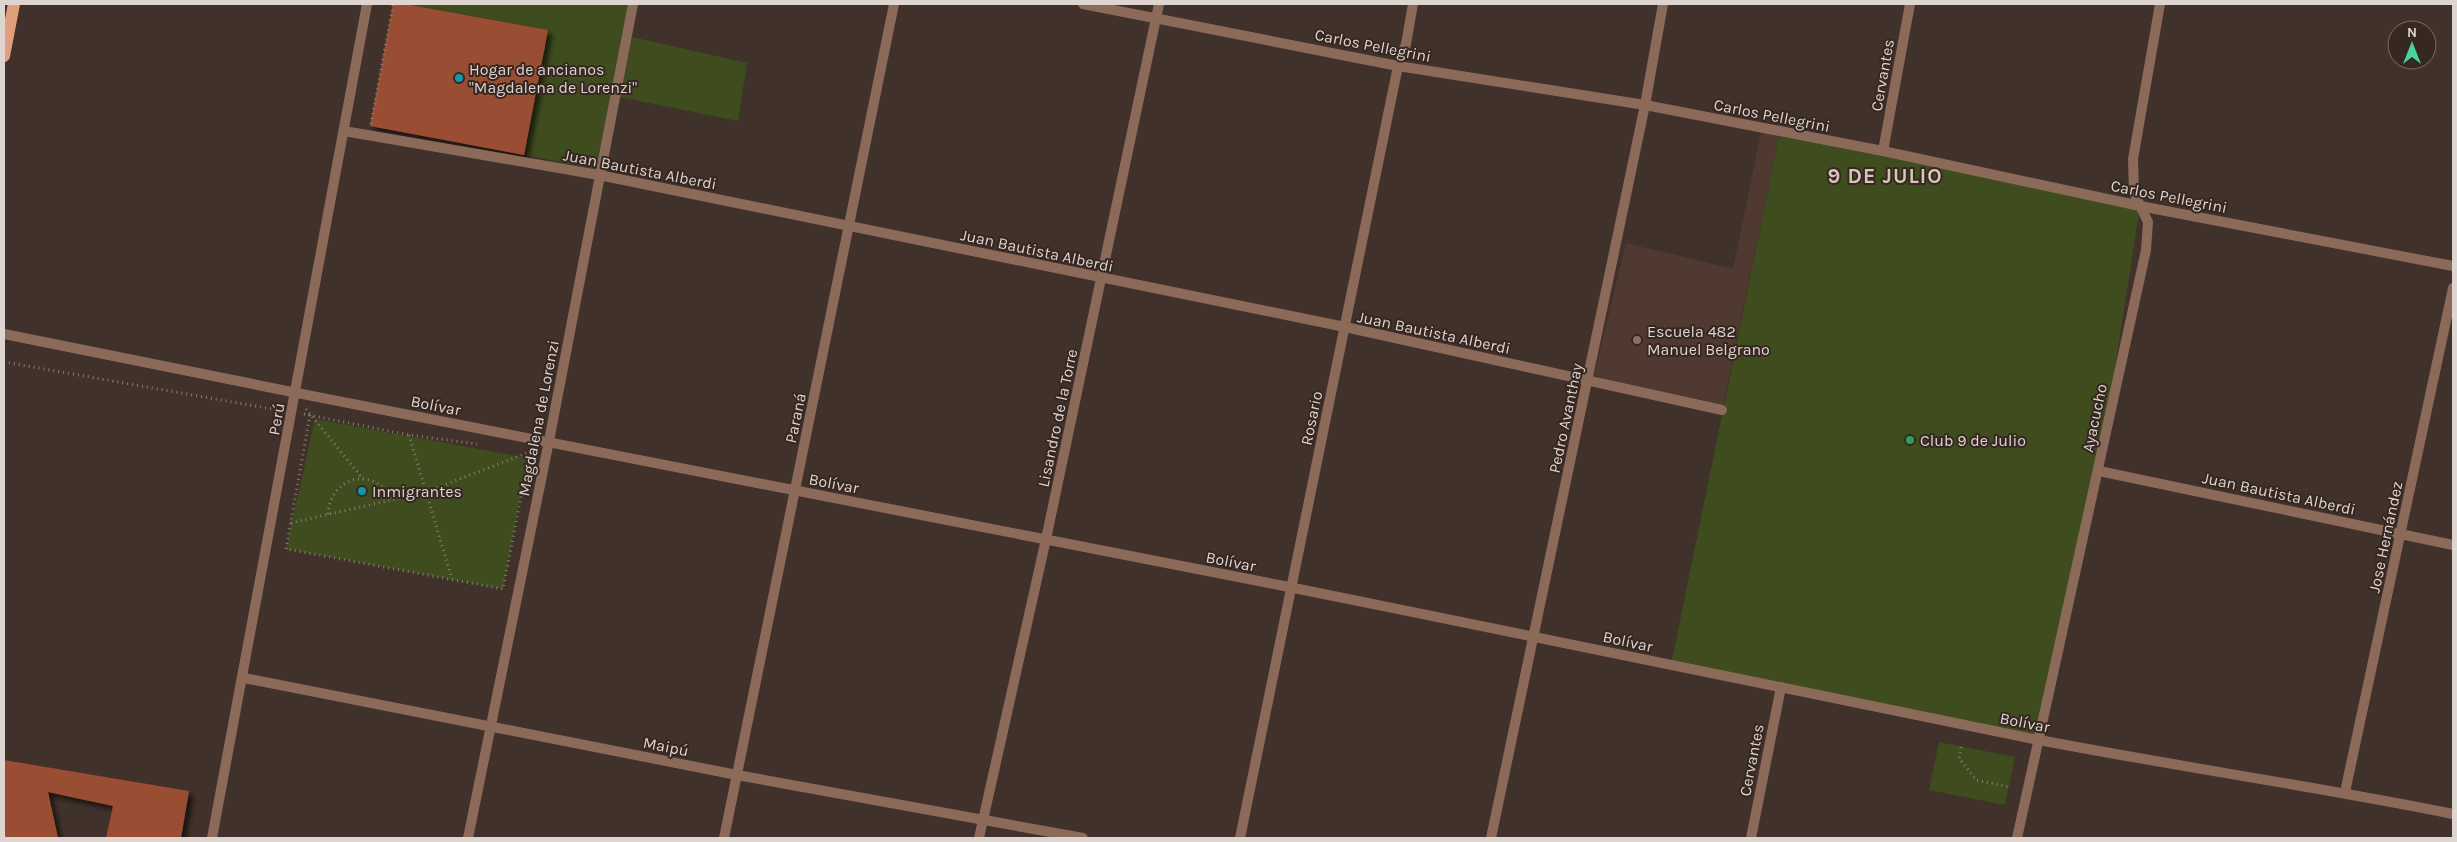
<svg xmlns="http://www.w3.org/2000/svg" width="2457" height="842" font-family="Karla,sans-serif">
<defs>
<filter id="shadow"><feDropShadow dx="4.5" dy="4.5" stdDeviation="2.5" flood-color="#0009"/></filter>
</defs>
<rect width="100%" height="100%" fill="#40312b"/>
<path fill="#4f3931" d="M1762,128L1780,131L1722,410L1594,376L1626,243L1733,269Z"/>
<g fill="#3e4c1e">
<path d="M405,4H628L596,169L524,155L548,30Z"/>
<path d="M632,37L747,63L738,121L620,97Z"/>
<path d="M1780,131L2140,206L2099,471L2040,740L1671,665Z"/>
<path d="M315,419L527,458L503,589L286,549Z"/>
<path d="M1939,742L2015,757L2005,805L1929,790Z"/>
</g>
<g fill="#994e32" filter="url(#shadow)">
<path d="M393,4H405L548,30L524,155L370,126Z"/>
<path d="M4,760L189,791L181,838H106L113,806L48,792L58,838H4Z"/>
</g>
<g fill="none" stroke-linecap="round" stroke-linejoin="round">
<g stroke="#887c76" stroke-width="3" stroke-dasharray="1 4" stroke-linecap="butt">
<path d="M371,124L393,4"/>
<path d="M4,362L278,410"/>
<path d="M306,409L363,479"/>
<path d="M304,414L409,435L477,444"/>
<path d="M310,415L286,549L503,589L530,451"/>
<path d="M409,435L452,579"/>
<path d="M328,514C330,477 373,465 392,499"/>
<path d="M291,523L426,492L527,453"/>
<path d="M1961,747L1959,758L1976,780L2009,787"/>
</g>
<g stroke="#8b6a5a" stroke-width="10">
<path d="M1083,4L1398,66L1645,105L1883,151L2140,206L2453,266"/>
<path d="M344,131L599,175L1345,327L1722,410"/>
<path d="M1883,151L1910,4"/>
<path d="M4,334C430,421 857,502 1284,586C1534,636 1783,690 2034,739C2173,766 2314,786 2453,814"/>
<path d="M2099,471L2453,545"/>
<path d="M244,678L737,775L1083,838"/>
<path d="M2345,792L2453,288"/>
<path d="M212,838L367,4"/>
<path d="M468,838L549,441L633,4"/>
<path d="M724,838L894,4"/>
<path d="M979,838L1046,539L1159,4"/>
<path d="M1240,838L1398,66L1406,44L1413,4"/>
<path d="M1491,838L1645,105L1663,4"/>
<path d="M1751,838L1781,687"/>
</g>
<path stroke="#8b6a5a" stroke-width="10" d="M2017,838L2146,250L2148,222L2134,193L2133,159L2160,4"/>
<path stroke="#e09e7c" stroke-width="12" d="M4,56L14,4"/>
</g>
<g fill="#0f9aa8" stroke="#362721" stroke-width="2">
<circle cx="459" cy="78" r="5"/>
<circle cx="362" cy="491" r="5"/>
</g>
<circle fill="#8d6e63" stroke="#362721" stroke-width="2" cx="1637" cy="340" r="5"/>
<circle fill="#2e9e5b" stroke="#362721" stroke-width="2" cx="1910" cy="440" r="5"/>
<g text-anchor="middle" stroke-width="4" stroke-linejoin="round" paint-order="stroke">
<g font-size="16" fill="#ded4d0" stroke="#362721">
<text transform="translate(1373 45) rotate(11)" y="6">Carlos Pellegrini</text>
<text transform="translate(1882 75) rotate(-80)" y="6">Cervantes</text>
<text transform="translate(1772 115) rotate(11)" y="6">Carlos Pellegrini</text>
<text transform="translate(640 169) rotate(11)" y="6">Juan Bautista Alberdi</text>
<text transform="translate(2169 196) rotate(11)" y="6">Carlos Pellegrini</text>
<text transform="translate(1037 250) rotate(12)" y="6">Juan Bautista Alberdi</text>
<text transform="translate(1434 332) rotate(12)" y="6">Juan Bautista Alberdi</text>
<text transform="translate(436 405) rotate(11)" y="6">Bolívar</text>
<text transform="translate(538 418) rotate(-79)" y="6">Magdalena de Lorenzi</text>
<text transform="translate(795 418) rotate(-78)" y="6">Paraná</text>
<text transform="translate(1057 418) rotate(-78)" y="6">Lisandro de la Torre</text>
<text transform="translate(1311 418) rotate(-78)" y="6">Rosario</text>
<text transform="translate(1565 418) rotate(-78)" y="6">Pedro Avanthay</text>
<text transform="translate(2094 418) rotate(-78)" y="6">Ayacucho</text>
<text transform="translate(276 419) rotate(-80)" y="6">Perú</text>
<text transform="translate(834 483) rotate(11)" y="6">Bolívar</text>
<text transform="translate(2279 493) rotate(12)" y="6">Juan Bautista Alberdi</text>
<text transform="translate(2385 537) rotate(-78)" y="6">Jose Hernández</text>
<text transform="translate(1231 561) rotate(11)" y="6">Bolívar</text>
<text transform="translate(1628 641) rotate(12)" y="6">Bolívar</text>
<text transform="translate(2025 722) rotate(11)" y="6">Bolívar</text>
<text transform="translate(666 746) rotate(11)" y="6">Maipú</text>
<text transform="translate(1751 760) rotate(-79)" y="6">Cervantes</text>
</g>
<g font-size="16" fill="#ded4d0" stroke="#362721" text-anchor="start">
<text x="469" y="75">Hogar de ancianos<tspan x="469" dy="18">"Magdalena de Lorenzi"</tspan></text>
<text x="1647" y="337">Escuela 482<tspan x="1647" dy="18">Manuel Belgrano</tspan></text>
<text x="1920" y="446">Club 9 de Julio</text>
<text x="372" y="497">Inmigrantes</text>
</g>
<g font-size="21" font-weight="bold" letter-spacing="1" fill="#d9c4bd" stroke="#362721">
<text x="1885" y="183">9 DE JULIO</text>
</g>
</g>
<rect width="2457" height="842" fill="none" stroke="#ded4d0" stroke-width="10"/>
<g transform="translate(2412 45)"><circle r="24" fill="#362721" stroke="#796c67"/>
<path d="M0-4L9 19L0 12L-9 19Z" fill="#46d49e"/>
<text y="-8" font-size="14" font-weight="bold" text-anchor="middle" fill="#ded4d0">N</text>
</g>
</svg>
